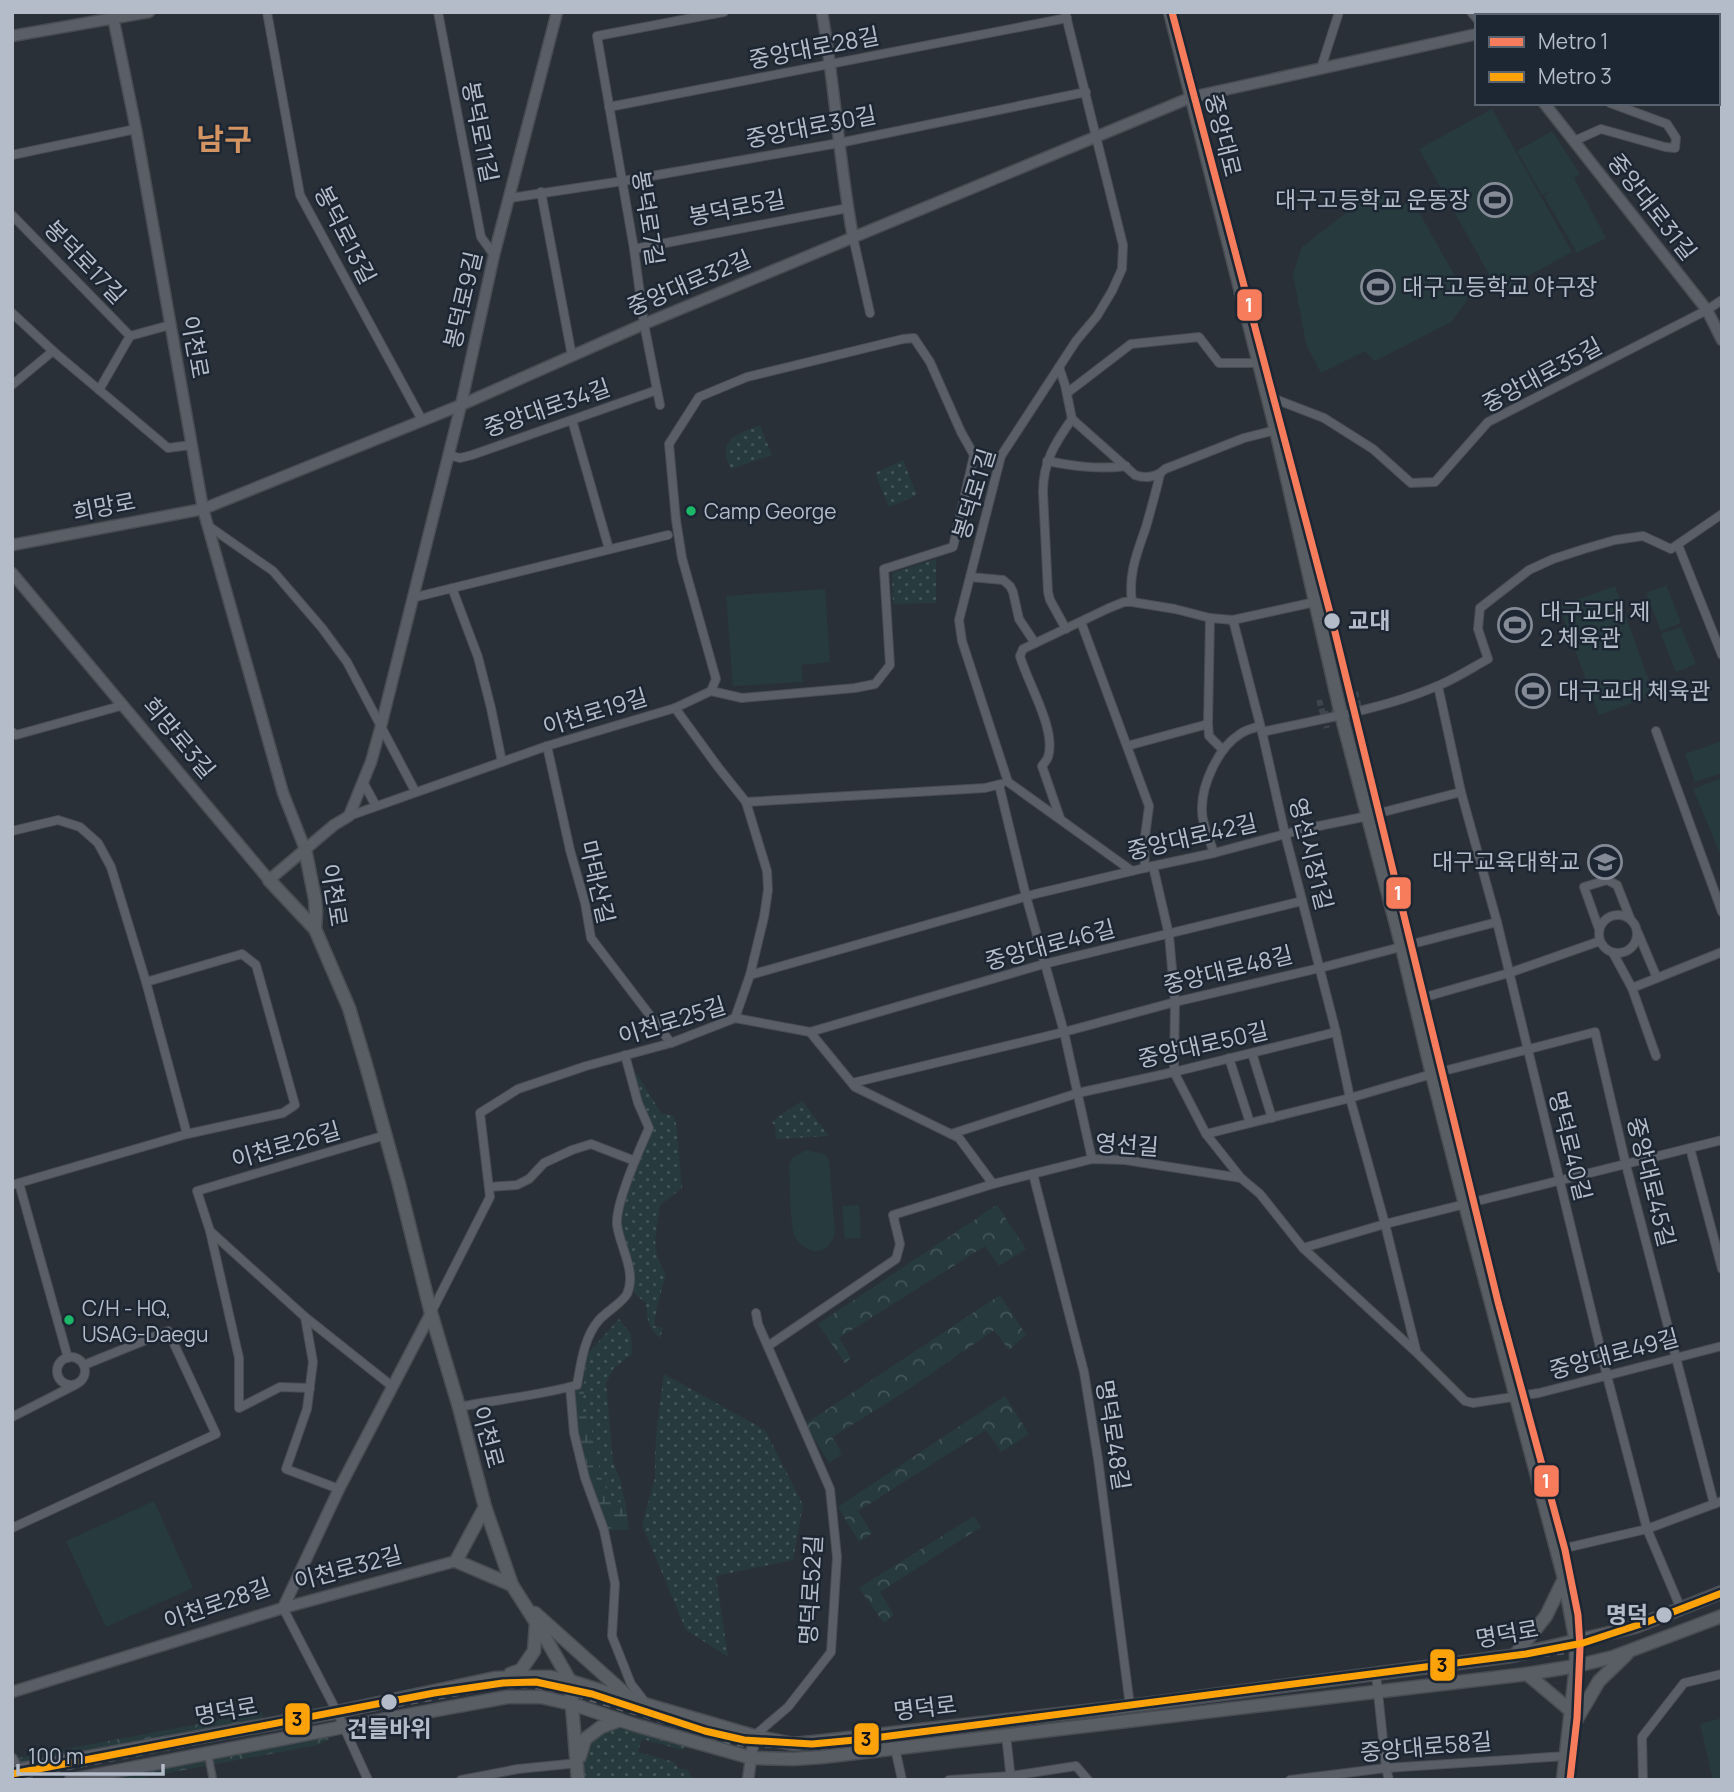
<svg xmlns="http://www.w3.org/2000/svg" width="1734" height="1792" font-family="Manrope,'Noto Sans KR',sans-serif">
<defs>
<pattern id="grass-dots" width="8" height="8" patternUnits="userSpaceOnUse" patternTransform="scale(1.75)"><rect width="8" height="8" fill="#273a3e"/><path d="M2 2h.1M6 6h.1" fill="none" stroke="#445559" stroke-width="1.8" stroke-linecap="round"/></pattern>
<pattern id="forest-crowns" width="20" height="18" patternUnits="userSpaceOnUse" patternTransform="scale(1.75)"><rect width="20" height="18" fill="#273a3e"/><path d="M2 6a3 3 0 1 1 6 0M12 15a3 3 0 1 1 6 0" fill="none" stroke="#445559"/></pattern>
<pattern id="wetland-marsh" width="20" height="14" patternUnits="userSpaceOnUse" patternTransform="scale(1.75)"><rect width="20" height="14" fill="#273a3e"/><path d="M1 5h8M5 5V1M11 12h8M15 12V8" fill="none" stroke="#445559"/></pattern>
</defs>
<rect width="100%" height="100%" fill="#2a3038"/>
<g fill="url(#grass-dots)">
<path d="M760,425L772,455L731,469C716,440 736,435 760,425Z"/>
<path d="M903,460L917,495L889,507L875,473Z"/>
<path d="M936,559V603L893,604L892,573Z"/>
<path d="M637,1074L661,1113L674,1116L676,1123L682,1188L660,1205C656,1231 650,1252 666,1274L657,1306L654,1326L663,1328L660,1338C648,1329 647,1318 646,1303L636,1295L630,1278L617,1223L649,1128L631,1076Z"/>
<path d="M802,1101L829,1136L776,1139L775,1125L771,1122Z"/>
<path d="M619,1319L631,1334L632,1354L613,1369L606,1383L613,1462L620,1479L625,1502L614,1503L602,1481L590,1422L580,1408L585,1390L582,1360Z"/>
<path d="M664,1374L765,1430L803,1505L793,1560L716,1576L728,1657L686,1630L642,1525L655,1478V1455L657,1426Z"/>
<path d="M620,1720L691,1740L683,1750L642,1739L638,1752L674,1762L678,1768L688,1770L693,1780H578L585,1739Z"/>
</g>
<g fill="url(#forest-crowns)">
<path d="M997,1205L1026,1249L999,1266L985,1246L839,1338L851,1358L845,1363L818,1324Z"/>
<path d="M1000,1295L1026,1335L1009,1350L994,1330L903,1393L832,1437L842,1454L829,1463L805,1424Z"/>
<path d="M1005,1396L1029,1434L1001,1452L986,1430L858,1511L872,1533L859,1542L838,1507Z"/>
<path d="M974,1516L981,1527L880,1592L894,1615L884,1623L859,1588Z"/>
<path d="M262,1712L265,1725L18,1770L12,1759Z"/>
<path d="M327,1730L329,1739L318,1745L130,1780H83Z"/>
</g>
<path fill="url(#wetland-marsh)" d="M580,1364L585,1390L580,1408L590,1422L602,1481L614,1503L625,1502L629,1530H604L585,1478L570,1387L577,1385Z"/>
<g fill="#273a3e">
<path d="M1492,109L1572,252L1499,292L1419,149Z"/>
<path d="M1552,131L1580,174L1574,178L1606,238L1577,253L1544,196L1552,190L1542,195L1517,151Z"/>
<path d="M1378,188L1387,200L1398,208L1412,200L1468,299L1451,322L1375,361L1365,351L1321,373L1306,344L1293,274L1302,247Z"/>
<path d="M1666,585L1681,623L1661,631L1646,593Z"/>
<path d="M1615,586L1654,695L1599,715L1559,606Z"/>
<path d="M825,589L830,662L801,665L803,682L733,686L726,596Z"/>
<path d="M1681,627L1696,664L1676,672L1661,634Z"/>
<path d="M1722,741V773L1695,782L1685,754Z"/>
<path d="M1722,778V858L1693,789Z"/>
<path d="M806,1150L824,1154L829,1160L835,1233C832,1242 827,1251 817,1251C809,1252 799,1244 795,1237C790,1228 790,1179 789,1165L792,1158Z"/>
<path d="M859,1205L861,1238L845,1239L842,1206Z"/>
<path d="M154,1501L193,1588L106,1627L66,1541Z"/>
<path d="M1722,1718V1780H1713L1700,1724Z"/>
</g>
<g fill="none" stroke-linecap="round" stroke-linejoin="round">
<g stroke="#3f454e" stroke-width="6" stroke-dasharray="6 3" stroke-linecap="butt">
<path d="M1355,692L1361,716"/>
<path d="M1319,700L1327,728"/>
<path d="M1323,715L1358,705"/>
</g>
<g stroke="#484c53" stroke-width="9">
<path id="pedestrian" d="M208,1754L213,1780"/>
</g>
<g stroke="#484c53" stroke-width="10">
<g id="minor">
<path d="M267,12L300,195L422,420"/>
<path d="M438,12L481,237L494,255"/>
<path d="M1065,12L1123,245L1122,269L1112,291L1097,316L1076,341L1001,456L959,620L962,641L1008,782L1132,871"/>
<path d="M1471,12L1477,19"/>
<path d="M1718,29L1722,27"/>
<path d="M1321,68L1339,12"/>
<path d="M609,107L1067,18"/>
<path d="M1574,141L1601,129L1665,147L1675,148L1676,138L1667,124L1610,103"/>
<path d="M12,155L136,129"/>
<path d="M541,192L572,356"/>
<path d="M510,198L623,181L839,143L1086,92"/>
<path d="M12,215L130,336"/>
<path d="M853,237L870,313"/>
<path d="M634,249L848,208"/>
<path d="M12,313L53,351L168,448L191,445"/>
<path d="M1059,367L1065,385L1072,419C1055,443 1043,462 1043,492L1048,592L1050,600L1066,629"/>
<path d="M12,385L53,351"/>
<path d="M99,390L130,336L170,325"/>
<path d="M1067,393L1131,344L1199,337L1219,363H1258"/>
<path d="M1267,396L1324,418L1373,449L1411,483L1435,482L1488,422L1707,310L1722,300"/>
<path d="M660,405L644,324L634,249L597,36L724,12"/>
<path d="M1072,419L1135,475C1145,479 1157,477 1165,469L1244,438L1276,430"/>
<path d="M572,420L609,549"/>
<path d="M448,455L460,458L472,455L657,390"/>
<path d="M1047,461C1073,466 1100,470 1126,466"/>
<path d="M207,525L273,571L322,628L347,662L415,791"/>
<path d="M1678,545L1722,655"/>
<path d="M970,577L1003,580L1010,586L1013,592L1019,619L1035,643"/>
<path d="M452,588L478,657L491,708L502,762"/>
<path d="M412,598L668,535"/>
<path d="M1132,602C1128,574 1137,553 1146,527C1151,509 1156,492 1160,474"/>
<path d="M1233,620L1262,732L1285,834L1336,1032L1350,1098L1385,1224L1416,1350"/>
<path d="M1081,622L1149,806L1144,844L1145,868"/>
<path d="M1438,686L1461,792L1497,922L1607,1376L1647,1529L1681,1609"/>
<path d="M675,708L718,767L746,802L767,871L768,890L764,917L750,975L735,1018"/>
<path d="M1208,724L1210,618"/>
<path d="M1656,731L1722,912"/>
<path d="M12,732L16,735L124,705"/>
<path d="M1262,732C1320,719 1380,710 1435,687C1453,680 1470,669 1488,659L1478,629L1480,608L1529,570L1553,559L1584,549L1615,540L1643,536L1671,549L1722,514"/>
<path d="M547,746L570,850L585,903L591,938L671,1043"/>
<path d="M1127,746L1208,724L1209,736L1223,750"/>
<path d="M363,782L376,806"/>
<path d="M999,785L1026,896L1064,1032L1092,1159"/>
<path d="M746,802L985,788L1001,784"/>
<path d="M349,816L547,746L675,708L711,691L716,679L682,558L676,520L669,444L699,397L747,377L903,339L914,338L930,362L961,432L974,455L953,547L884,569L890,665L875,684L855,688L742,698L711,691"/>
<path d="M1060,818L1042,766C1044,763 1047,760 1048,757C1057,730 1027,682 1020,656L1023,649L1109,608L1124,602H1132L1175,609L1210,618L1233,620L1315,602"/>
<path d="M12,831L58,820L80,827L98,843L111,867L146,982L187,1134"/>
<path d="M1214,853C1210,840 1202,825 1202,811C1201,785 1218,748 1240,734C1245,730 1254,728 1260,726"/>
<path d="M1153,866L1169,935L1175,1002L1174,1072L1206,1134L1241,1178"/>
<circle cx="1618" cy="934" r="19"/>
<path d="M1599,929L1584,887L1607,880L1617,885L1630,918"/>
<path d="M1638,933L1657,978"/>
<path d="M1613,953L1632,988L1656,1056"/>
<path d="M750,975L1035,894L1153,866L1214,853L1304,829L1368,816L1461,792"/>
<path d="M1632,988L1722,952"/>
<path d="M1415,1000L1509,973L1600,941"/>
<path d="M810,1032L1044,964L1302,901"/>
<path d="M1252,1053L1272,1118"/>
<path d="M1229,1058L1250,1123"/>
<path d="M852,1083L1064,1032L1175,1002L1320,968L1497,922"/>
<path d="M951,1134L1078,1093L1174,1072L1336,1032"/>
<path d="M1206,1134L1350,1098L1432,1074L1595,1032L1626,1165L1714,1504"/>
<path d="M386,1135L197,1191L210,1231L305,1317L393,1387"/>
<path d="M1690,1148L1722,1269"/>
<path d="M1033,1174L1084,1372L1098,1459L1130,1706"/>
<path d="M19,1183L68,1358"/>
<path d="M12,1185L187,1134L283,1113L295,1105L256,965L242,954L146,982"/>
<path d="M489,1187L517,1185L529,1179L544,1163L572,1150L591,1144L635,1161"/>
<path d="M210,1231L239,1358V1408L280,1387L310,1388"/>
<path d="M1303,1248L1385,1224L1722,1140"/>
<path d="M432,1311L490,1197L480,1113L518,1089L586,1066L671,1043L735,1018L810,1032L855,1087L959,1138L993,1184"/>
<path d="M305,1317L313,1362L307,1409L286,1469L339,1489"/>
<path d="M768,1346L896,1259L900,1244L893,1215L993,1184L1092,1159L1125,1160L1241,1178L1260,1194L1303,1248L1416,1352L1465,1401L1473,1403L1539,1393L1722,1346"/>
<circle cx="71" cy="1371" r="14"/>
<path d="M570,1387L574,1433L585,1478L604,1530L615,1584L612,1636L631,1684L645,1702"/>
<path d="M459,1407C498,1399 538,1396 577,1385C581,1363 584,1337 599,1320C606,1312 623,1302 627,1294C637,1272 620,1247 617,1225C615,1205 640,1148 649,1128L638,1103L625,1055"/>
<path d="M12,1417L75,1385"/>
<path d="M12,1528L216,1434L168,1331L84,1365"/>
<path d="M1557,1550L1647,1529L1722,1501"/>
<path d="M283,1608L337,1712L368,1780"/>
<path d="M1376,1674L1386,1768L1389,1780"/>
<path d="M1006,1735L1011,1780"/>
<path d="M754,1736L788,1707L831,1652L837,1557L830,1489L758,1324L756,1313"/>
<path d="M895,1748L902,1780"/>
<path d="M461,1780L518,1769L578,1763"/>
<path d="M949,1780L1011,1776L1076,1766L1088,1780"/>
<path d="M1290,1780L1386,1768L1566,1756"/>
<path d="M1643,1780L1642,1737L1684,1683L1722,1674"/>
</g>
</g>
<g stroke="#484c53" stroke-width="13">
<g id="tertiary">
<path d="M112,12L136,129L203,509L283,793L305,849"/>
<path d="M822,12C835,87 839,162 853,237"/>
<path d="M12,36L149,12"/>
<path d="M1544,103L1707,310L1722,340"/>
<path d="M12,545L203,509L461,405L644,324L1192,97L1477,34"/>
<path d="M12,573L269,880L334,825L349,816L371,762L381,726L461,405L494,255L557,12"/>
<path d="M283,1608L456,1561"/>
<path d="M12,1692L283,1608L339,1489L431,1313"/>
<path d="M12,1759L23,1780"/>
<path d="M748,1780L754,1736"/>
</g>
</g>
<g stroke="#484c53" stroke-width="15">
<g id="secondary">
<path d="M1170,12L1276,430L1341,714L1402,947L1432,1074L1465,1204L1564,1578L1576,1642V1666L1563,1780"/>
<path d="M305,849L315,899L316,912L315,929L349,1008L366,1065L399,1184L431,1313L459,1407L485,1507L512,1585L542,1632L570,1681L578,1780"/>
<path d="M269,880L315,929"/>
<path d="M485,1507L456,1561L512,1585"/>
<path d="M535,1613L631,1699"/>
<path d="M1515,1655L1546,1616L1564,1579"/>
<path d="M510,1674L521,1670L534,1651L536,1623"/>
<path d="M1527,1674L1571,1711"/>
<path d="M1571,1729L1599,1681L1627,1654"/>
<path d="M580,1756L585,1739L601,1727L620,1720"/>
<path d="M12,1771L337,1712L495,1678L528,1677H551L570,1681L634,1701L754,1736L793,1744L814,1742L1130,1706L1511,1656L1635,1627L1722,1592"/>
<path d="M71,1780L343,1727L507,1697H541L572,1704L635,1725L752,1758L793,1759L822,1757L1527,1674L1576,1666L1613,1657L1722,1616"/>
</g>
</g>
<use href="#pedestrian" stroke="#5a5e66" stroke-width="6"/>
<use href="#minor" stroke="#5a5e66" stroke-width="8"/>
<use href="#tertiary" stroke="#5a5e66" stroke-width="10"/>
<use href="#secondary" stroke="#595d64" stroke-width="12"/>
<path stroke="#595d64" stroke-width="2.5" stroke-dasharray="7 7" stroke-linecap="butt" d="M12,1780L261,1731L490,1689L529,1687L563,1692L736,1745L817,1749L1565,1653L1640,1629L1722,1598"/>
<g stroke="#1d2633" stroke-width="12">
<path id="metro-1" d="M1172,12L1333,624L1498,1302L1565,1550L1578,1615L1580,1647L1577,1718L1570,1780"/>
</g>
<g stroke="#1d2633" stroke-width="12">
<path id="metro-2" d="M12,1774L434,1693L503,1683L536,1682L592,1694L705,1731L744,1740L812,1744L866,1739L1526,1654L1583,1643L1647,1622L1722,1593"/>
</g>
<use href="#metro-1" stroke="#f77c5c" stroke-width="7"/>
<use href="#metro-2" stroke="#fda208" stroke-width="7"/>
</g>
<defs>
<g id="stadium-ring" transform="scale(1.75)"><circle r="9.5" fill="#1d2633" stroke="#848b96" stroke-width="1.5"/><path d="M0-5a6.5 5 0 1 0 0 10a6.5 5 0 1 0 0-10ZM-3.5-1.8h7v3.6h-7Z" fill="#848b96"/></g>
<g id="university-ring" transform="scale(1.75)"><circle r="9.5" fill="#1d2633" stroke="#848b96" stroke-width="1.5"/><path d="M0-5L7-2L0 1L-7-2ZM-4 1L0 2.5L4 1V4Q0 6-4 4Z" fill="#848b96"/></g>
</defs>
<g fill-rule="evenodd">
<use href="#stadium-ring" x="1495" y="200"/>
<use href="#stadium-ring" x="1378" y="287"/>
<use href="#stadium-ring" x="1515" y="625"/>
<use href="#stadium-ring" x="1533" y="691"/>
<use href="#university-ring" x="1605" y="862"/>
</g>
<g fill="#1ab867" stroke="#1d2633" stroke-width="2.5">
<circle cx="691" cy="511" r="6"/>
<circle cx="69" cy="1320" r="6"/>
</g>
<g fill="#b4bcc9" stroke="#1d2633" stroke-width="2.5">
<circle cx="1332" cy="621" r="9"/>
<circle cx="1664" cy="1615" r="9"/>
<circle cx="389" cy="1702" r="9"/>
</g>
<g text-anchor="middle" stroke-width="5" stroke-linejoin="round" paint-order="stroke">
<g font-size="21" fill="#b4bcc9" stroke="#1d2633" text-anchor="start">
<text x="704" y="519">Camp George</text>
<text x="82" y="1316">C/H - HQ,<tspan x="82" dy="26">USAG-Daegu</tspan></text>
</g>
<g font-size="23" fill="#b4bcc9" stroke="#1d2633">
<text transform="translate(814 48) rotate(-11)" y="8">중앙대로28길</text>
<text transform="translate(811 127) rotate(-11)" y="8">중앙대로30길</text>
<text transform="translate(480 132) rotate(79)" y="8">봉덕로11길</text>
<text transform="translate(1223 135) rotate(76)" y="8">중앙대로</text>
<text transform="translate(1652 207) rotate(52)" y="8">중앙대로31길</text>
<text transform="translate(737 208) rotate(-11)" y="8">봉덕로5길</text>
<text transform="translate(648 218) rotate(81)" y="8">봉덕로7길</text>
<text transform="translate(345 235) rotate(63)" y="8">봉덕로13길</text>
<text transform="translate(85 262) rotate(46)" y="8">봉덕로17길</text>
<text transform="translate(689 283) rotate(-23)" y="8">중앙대로32길</text>
<text transform="translate(463 300) rotate(-77)" y="8">봉덕로9길</text>
<text transform="translate(195 347) rotate(80)" y="8">이천로</text>
<text transform="translate(1542 375) rotate(-28)" y="8">중앙대로35길</text>
<text transform="translate(547 408) rotate(-19)" y="8">중앙대로34길</text>
<text transform="translate(974 494) rotate(-73)" y="8">봉덕로1길</text>
<text transform="translate(104 507) rotate(-11)" y="8">희망로</text>
<text transform="translate(595 712) rotate(-17)" y="8">이천로19길</text>
<text transform="translate(179 738) rotate(50)" y="8">희망로3길</text>
<text transform="translate(1192 837) rotate(-13)" y="8">중앙대로42길</text>
<text transform="translate(1311 854) rotate(76)" y="8">영선시장1길</text>
<text transform="translate(597 882) rotate(77)" y="8">마태산길</text>
<text transform="translate(334 895) rotate(81)" y="8">이천로</text>
<text transform="translate(1050 945) rotate(-15)" y="8">중앙대로46길</text>
<text transform="translate(1228 970) rotate(-14)" y="8">중앙대로48길</text>
<text transform="translate(672 1021) rotate(-17)" y="8">이천로25길</text>
<text transform="translate(1203 1045) rotate(-13)" y="8">중앙대로50길</text>
<text transform="translate(286 1145) rotate(-16)" y="8">이천로26길</text>
<text transform="translate(1127 1145) rotate(4)" y="8">영선길</text>
<text transform="translate(1570 1146) rotate(76)" y="8">명덕로40길</text>
<text transform="translate(1651 1182) rotate(76)" y="8">중앙대로45길</text>
<text transform="translate(1614 1354) rotate(-15)" y="8">중앙대로49길</text>
<text transform="translate(1113 1435) rotate(81)" y="8">명덕로48길</text>
<text transform="translate(488 1437) rotate(75)" y="8">이천로</text>
<text transform="translate(348 1568) rotate(-15)" y="8">이천로32길</text>
<text transform="translate(811 1590) rotate(-87)" y="8">명덕로52길</text>
<text transform="translate(217 1604) rotate(-19)" y="8">이천로28길</text>
<text transform="translate(1507 1634) rotate(-10)" y="8">명덕로</text>
<text transform="translate(925 1708) rotate(-7)" y="8">명덕로</text>
<text transform="translate(226 1711) rotate(-10)" y="8">명덕로</text>
<text transform="translate(1426 1747) rotate(-5)" y="8">중앙대로58길</text>
</g>
<g font-size="23" fill="#b4bcc9" stroke="#1d2633" text-anchor="start">
<text x="1470" y="208" text-anchor="end">대구고등학교 운동장</text>
<text x="1402" y="295">대구고등학교 야구장</text>
<text x="1540" y="620">대구교대 제<tspan x="1540" dy="26">2 체육관</tspan></text>
<text x="1558" y="699">대구교대 체육관</text>
<text x="1580" y="870" text-anchor="end">대구교육대학교</text>
</g>
<g font-size="23" font-weight="bold" fill="#b4bcc9" stroke="#1d2633" text-anchor="start">
<text x="1348" y="629">교대</text>
<text x="1648" y="1623" text-anchor="end">명덕</text>
<text x="389" y="1737" text-anchor="middle">건들바위</text>
</g>
<g font-size="30" font-weight="bold" fill="#d59563" stroke="#1d2633">
<text x="224" y="150">남구</text>
</g>
</g>
<g stroke="#1d2633" stroke-width="2.5">
<rect x="1236" y="288" width="27" height="34" rx="7" fill="#f77c5c"/>
<rect x="1385" y="876" width="27" height="34" rx="7" fill="#f77c5c"/>
<rect x="1533" y="1464" width="27" height="34" rx="7" fill="#f77c5c"/>
<rect x="1429" y="1648" width="27" height="34" rx="7" fill="#fda208"/>
<rect x="284" y="1702" width="27" height="34" rx="7" fill="#fda208"/>
<rect x="853" y="1722" width="27" height="34" rx="7" fill="#fda208"/>
</g>
<g font-size="19" text-anchor="middle" font-weight="bold" fill="#fff">
<text x="1249" y="312">1</text>
<text x="1398" y="900">1</text>
<text x="1546" y="1488">1</text>
</g>
<g font-size="19" text-anchor="middle" font-weight="bold" fill="#111">
<text x="1442" y="1672">3</text>
<text x="297" y="1726">3</text>
<text x="866" y="1746">3</text>
</g>
<rect width="1734" height="1792" fill="none" stroke="#b4bcc9" stroke-width="28"/>
<rect x="1475" y="14" width="245" height="91" fill="#1d2633" stroke="#59626f" stroke-width="2"/>
<rect x="1489" y="37" width="35" height="10" fill="#f77c5c" stroke="#59626f" stroke-width="2"/>
<text x="1538" y="49" font-size="21" fill="#b4bcc9">Metro 1</text>
<rect x="1489" y="72" width="35" height="10" fill="#fda208" stroke="#59626f" stroke-width="2"/>
<text x="1538" y="84" font-size="21" fill="#b4bcc9">Metro 3</text>
<path d="M18 1764v10h145v-10" fill="none" stroke="#b4bcc9" stroke-width="3.5"/>
<text x="28" y="1764" font-size="21" fill="#b4bcc9" stroke="#1d2633" stroke-width="5" paint-order="stroke">100 m</text>
</svg>
